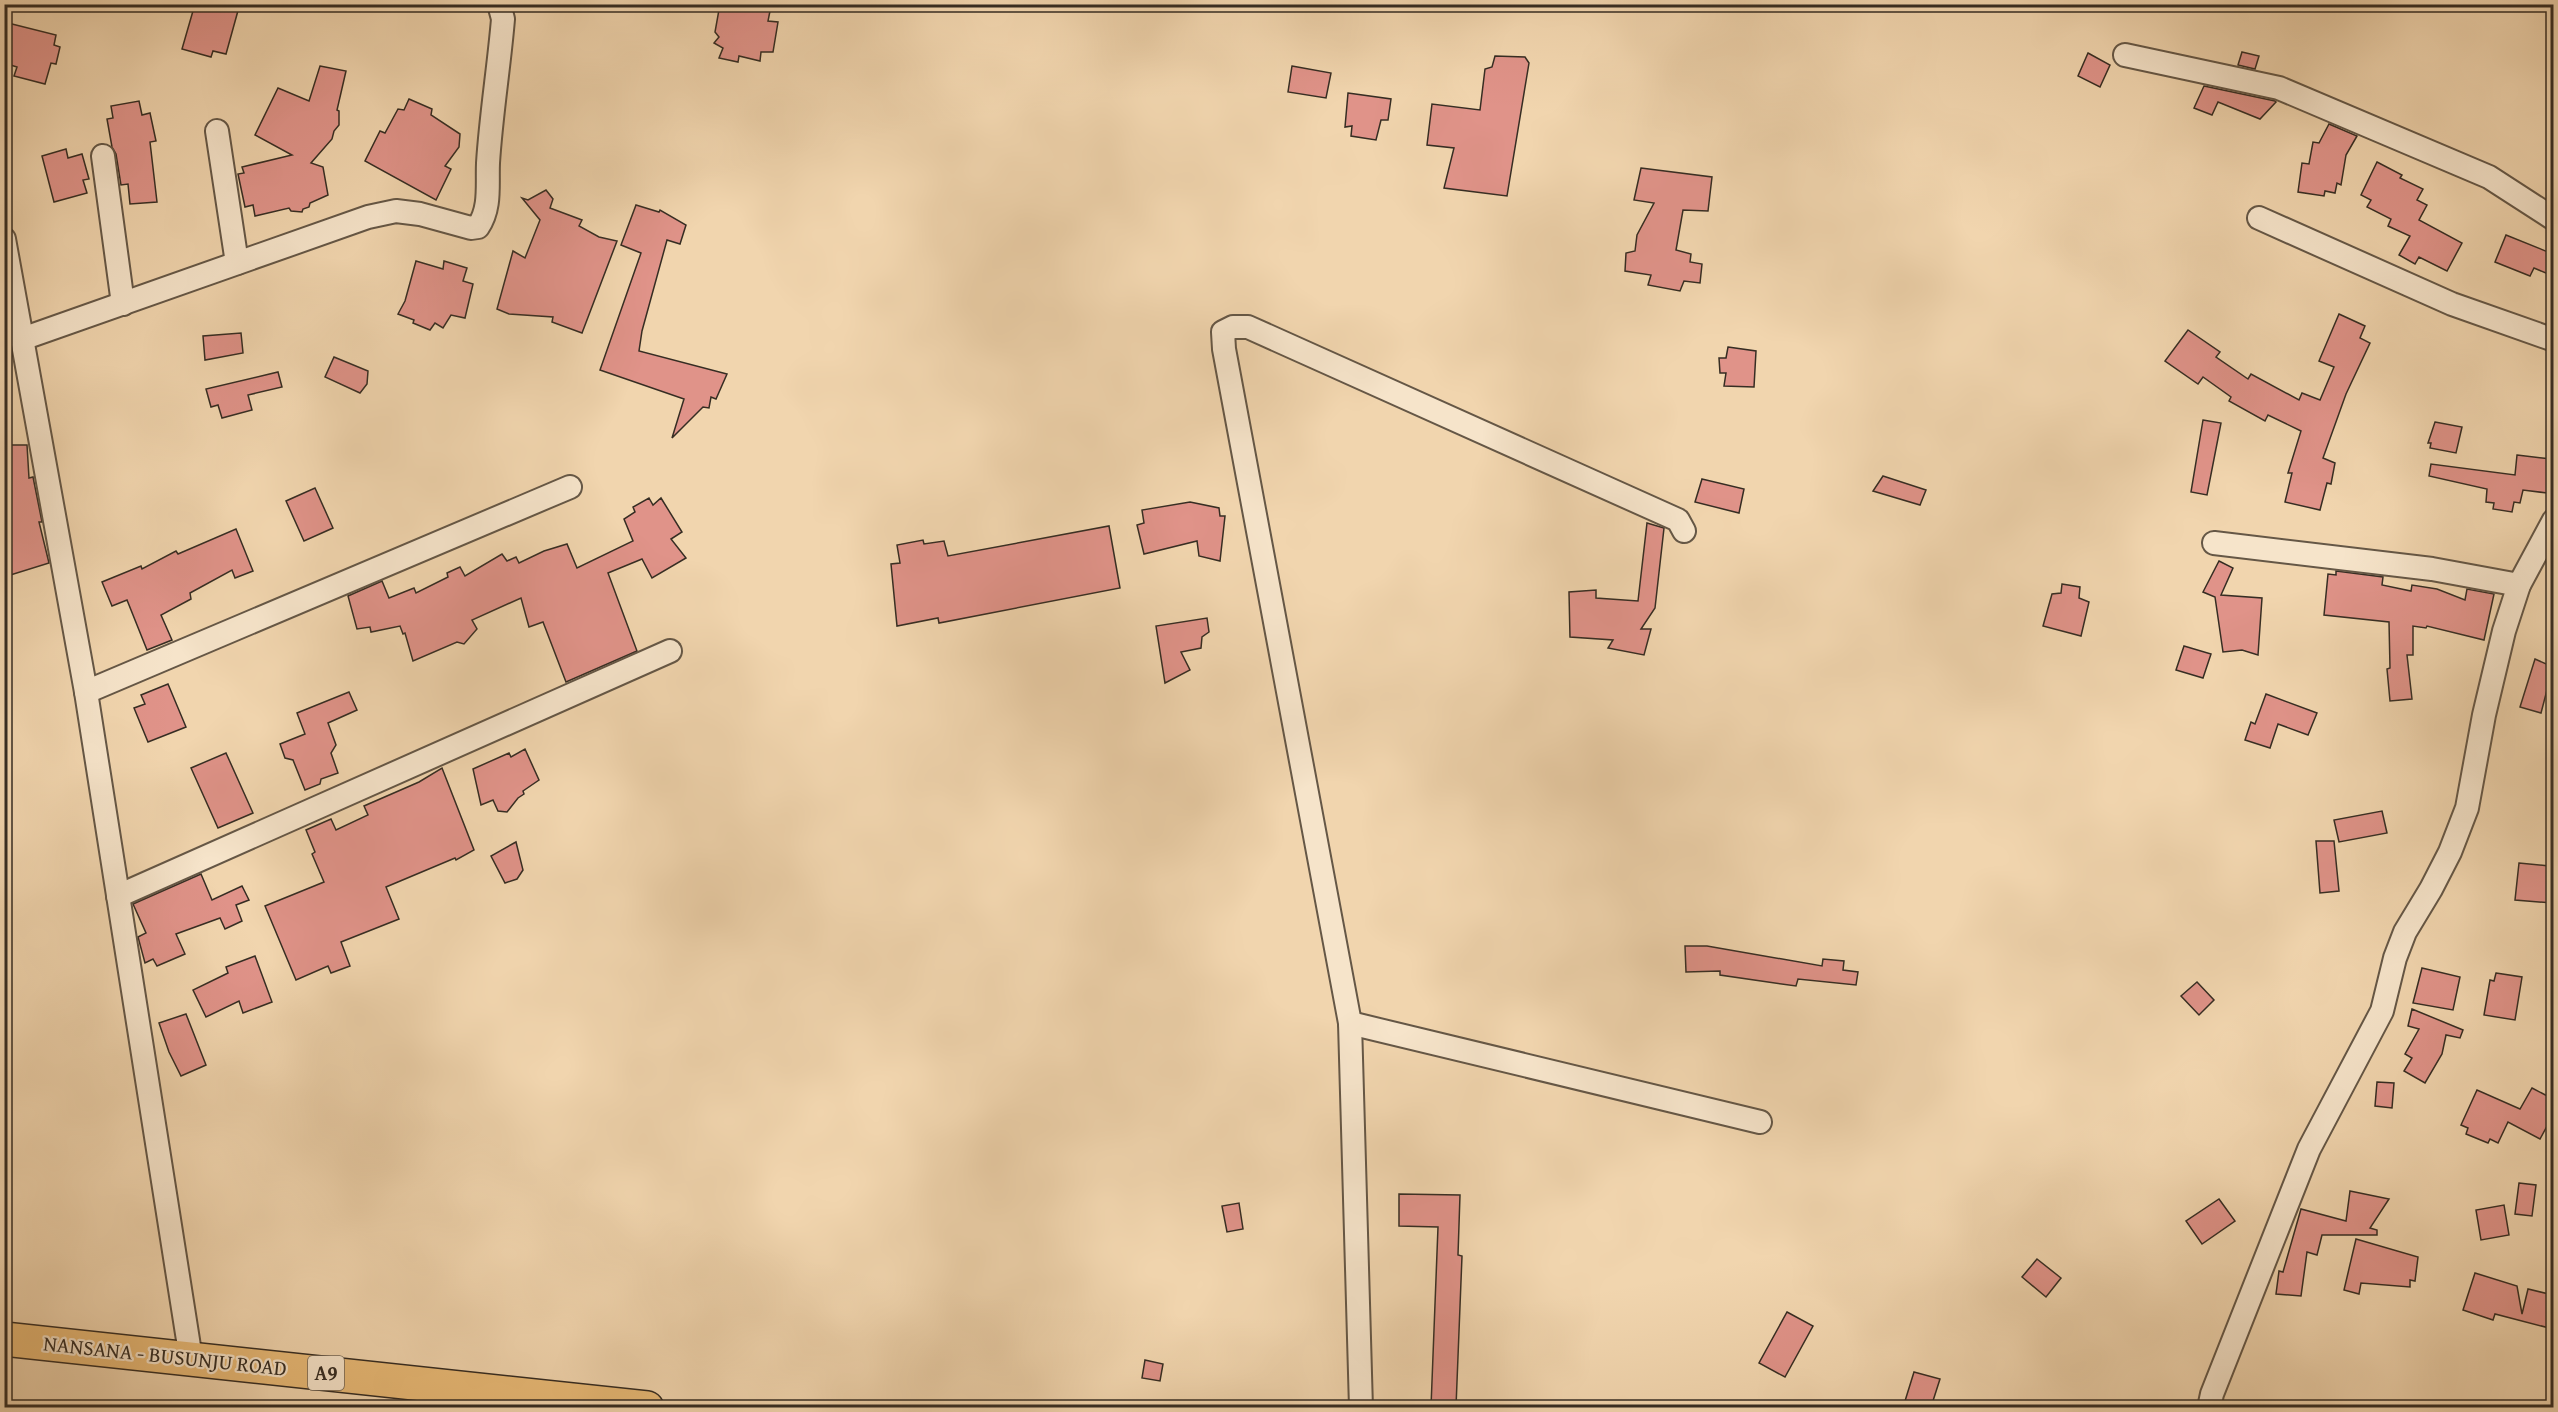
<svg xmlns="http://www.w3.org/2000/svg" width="2558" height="1412" font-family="'Gentium Book Plus',serif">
<rect width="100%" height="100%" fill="#f1d5ae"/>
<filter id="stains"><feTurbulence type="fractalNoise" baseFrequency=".00333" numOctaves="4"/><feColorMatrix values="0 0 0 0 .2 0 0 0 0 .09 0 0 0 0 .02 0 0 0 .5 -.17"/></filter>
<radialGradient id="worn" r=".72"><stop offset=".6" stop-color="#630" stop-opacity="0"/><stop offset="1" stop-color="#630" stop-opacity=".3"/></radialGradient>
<g fill="#e09389" stroke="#362d23" stroke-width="1.5">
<path d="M195,4L217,9L218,4L239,7L226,54L213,51L211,57L182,49Z"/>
<path d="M720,4L742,8L743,4H755L756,8L770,11L768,21L778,22L773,52H761L760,61L739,56L738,62L719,58L723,48L714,43L719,37L715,32Z"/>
<path d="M4,22L56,35L54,45L60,47L56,64L51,63L45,84L14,76L17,67L4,63Z"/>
<path d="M2242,52L2259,56L2255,69L2238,65Z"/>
<path d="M2088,53L2110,65L2100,87L2078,76Z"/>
<path d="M1495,56L1525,57L1529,63L1507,196L1444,188L1454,148L1427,145L1432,104L1480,110L1485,69L1492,67Z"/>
<path d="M320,66L346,71L337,110L339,111V125L334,131L332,139L311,163L323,167L328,195L310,203L309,207L303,209L302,212L291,211L289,208L255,216L253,205L245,207L238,174L244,173L242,167L292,155L255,135L278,88L309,101Z"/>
<path d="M1292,66L1331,73L1326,98L1288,92Z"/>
<path d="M2204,86L2275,101L2276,102L2260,119L2218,102L2212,115L2194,108Z"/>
<path d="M1348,93L1391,99L1388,120H1381L1376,140L1351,136L1352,126L1345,127Z"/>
<path d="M409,99L432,109L431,115L460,134L459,147L445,166L451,169L436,200L365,161L380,131L385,133L398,109L404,110Z"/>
<path d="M139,101L142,115L150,113L156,141L150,142L157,202L130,204L128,184L121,185L116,154L112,147L107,119L113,118L111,106Z"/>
<path d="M2329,124L2357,136L2346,155L2341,185L2337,183L2335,193L2325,191L2324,196L2298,192L2302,163L2309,164L2313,142L2319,143Z"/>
<path d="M66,149L68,158L82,154L89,179L83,180L87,193L54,202L42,156Z"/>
<path d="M2377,162L2402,175L2400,178L2423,189L2417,200L2427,205L2419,220L2462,243L2447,271L2419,257L2415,264L2399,255L2410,236L2388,226L2391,219L2367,207L2371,200L2361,195Z"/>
<path d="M1641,168L1712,177L1708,211L1683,210L1676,250L1691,254L1690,262L1702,264L1700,283L1684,281L1680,291L1648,285L1651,275L1625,271L1626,253L1635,251L1637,235L1654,203L1634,200Z"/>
<path d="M546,190L553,199L550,208L582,220L579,226L599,237L617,241L582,333L552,322L553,317L509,314L497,309L513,251L525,258L540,220L522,198L528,200Z"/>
<path d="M636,205L659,212L660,210L686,225L680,244L667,240L642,331L639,351L727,374L716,399L711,397L709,408L703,407L672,438L684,399L600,370L641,253L621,245Z"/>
<path d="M2506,235L2553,254V276L2534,268L2530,276L2495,262Z"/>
<path d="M416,261L443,269L444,261L467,268L463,281L473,284L465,318L451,315L443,328L435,323L430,330L413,323L414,320L398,314L405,301Z"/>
<path d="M2339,314L2365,326L2360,338L2370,343L2346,394L2323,458L2335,463L2331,484L2327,483L2320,510L2285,502L2292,473H2288L2301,431L2268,415L2265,421L2229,401L2231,397L2203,377L2198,384L2165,361L2188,330L2220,352L2216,357L2248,379L2251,374L2299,400L2302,393L2320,400L2334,367L2319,361Z"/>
<path d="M241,333L243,353L205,360L203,336Z"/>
<path d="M1728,347L1756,351L1754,387L1724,386L1726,373H1720L1719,358H1726Z"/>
<path d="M334,357L368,371L367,384L360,393L325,377Z"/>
<path d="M278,372L282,387L248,395L252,410L222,418L218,405L211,407L206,389Z"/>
<path d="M2203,420L2221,423L2207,495L2191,492Z"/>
<path d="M2435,422L2462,427L2456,453L2430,448L2431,443H2428Z"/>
<path d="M4,445H27L29,478L33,477L42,522H39L49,563L4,577Z"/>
<path d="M2517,455L2551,459L2547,493L2523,490L2520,503L2514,502L2512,512L2493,509L2494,503L2486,502L2487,489L2429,476L2431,464L2515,475Z"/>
<path d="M1883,476L1926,490L1920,505L1873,491Z"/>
<path d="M1702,479L1744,489L1739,513L1695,502Z"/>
<path d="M315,488L333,528L304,541L286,501Z"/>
<path d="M649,498L653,505L661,498L682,532L671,539L686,558L652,578L642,559L608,573L637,651L566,682L543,622L529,627L521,598L472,620L477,629L464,644L457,642L413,661L405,633L403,634L400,626L371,632L370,627L357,629L348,596L382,581L389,598L414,588L416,593L448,577L447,573L460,567L465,576L502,554L507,561L516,557L519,563L544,551L567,544L577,568L633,541L624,519L635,512L633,507Z"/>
<path d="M1190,502L1219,508L1220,516H1225L1220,561L1199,556L1197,541L1144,554L1137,525L1144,523L1142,510Z"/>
<path d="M1647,523L1664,528L1655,608L1641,629H1651L1644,655L1608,648L1613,640L1570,637L1569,592L1596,590V598L1638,601Z"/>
<path d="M1109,526L1120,588L939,623L938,618L897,626L891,564L900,563L897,545L923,540L924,544L944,541L948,556Z"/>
<path d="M236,529L253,571L235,578L232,570L190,593L191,599L161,615L172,640L147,650L127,600L112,606L102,582L141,566L142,569L176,551L178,554Z"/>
<path d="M2219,561L2233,568L2221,595L2262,598L2258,655L2242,650L2223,652L2215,597L2203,592Z"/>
<path d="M2336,571L2383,577L2382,585L2411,591L2412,585L2437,589L2465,600L2467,589L2494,594L2484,640L2427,626L2426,628L2413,626V655H2407L2412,699L2390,701L2387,669L2390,668L2389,622L2324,615L2328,574L2336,575Z"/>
<path d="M2062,584L2080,587L2079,598L2089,602L2081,636L2043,626L2052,594L2061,593Z"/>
<path d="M1207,618L1209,632L1202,637L1201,648L1181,652L1190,670L1165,683L1156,626Z"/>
<path d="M2184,646L2211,654L2203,678L2176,670Z"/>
<path d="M2535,659L2553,667L2541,713L2520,707Z"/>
<path d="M168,684L186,727L148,742L134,708L145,704L141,695Z"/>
<path d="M349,692L357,710L328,723L336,745L331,753L338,773L321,779L320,784L305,790L293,760L285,758L280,744L305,734L297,713Z"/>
<path d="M2266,694L2317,713L2308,735L2278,724L2270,748L2245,740L2251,722L2255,724Z"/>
<path d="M525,749L539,780L523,791L524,794L518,798L507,812L498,811L493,800L481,805L473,769L509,753L511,757Z"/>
<path d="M226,753L253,813L218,828L191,768Z"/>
<path d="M442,768L474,850L456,860L455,858L386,887L399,919L341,942L350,966L331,973L328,966L296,980L265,906L324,882L312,854L315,852L306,830L331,819L336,830L368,815L364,806L419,782Z"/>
<path d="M2382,811L2387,833L2339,842L2334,820Z"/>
<path d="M2316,841H2334L2339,891L2320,893Z"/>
<path d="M516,842L523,870L517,879L505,883L491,856Z"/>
<path d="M2519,863L2549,866L2548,876L2553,877V903L2515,900Z"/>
<path d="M201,874L212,900L242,886L249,900L236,905L242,921L225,929L220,918L176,934L185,954L157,966L153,959L145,963L138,937L146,933L133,904Z"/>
<path d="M1685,946H1707L1822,966L1823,959L1844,961L1843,970L1858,972L1856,985L1798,979L1796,986L1720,975V971L1686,972Z"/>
<path d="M255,956L272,1002L243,1013L239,1001L206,1017L193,990L228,973L226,967Z"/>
<path d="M2422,968L2460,977L2453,1010L2413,1003Z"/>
<path d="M2496,973L2522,977L2515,1020L2484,1015L2490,980L2494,981Z"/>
<path d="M2197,982L2214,1000L2199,1015L2181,996Z"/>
<path d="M2412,1009L2463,1030L2460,1038L2446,1035L2442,1054L2425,1083L2404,1071L2412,1058L2405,1054L2419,1029L2408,1026Z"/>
<path d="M186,1014L206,1065L181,1076L169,1052L159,1023Z"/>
<path d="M2377,1082L2394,1083L2392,1108L2375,1106Z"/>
<path d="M2532,1088L2553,1099V1115L2540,1139L2508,1122L2498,1143L2490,1139L2488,1143L2466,1134L2468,1128L2461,1125L2477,1090L2520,1109Z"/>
<path d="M2519,1183L2536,1185L2532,1216L2515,1214Z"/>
<path d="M2350,1191L2389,1199L2370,1228L2377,1230V1235H2322L2317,1255L2307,1252L2301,1296L2276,1294L2279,1271L2283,1272L2301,1209L2346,1221Z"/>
<path d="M1399,1194L1460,1195L1458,1255L1462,1256L1456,1407H1431L1438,1227L1399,1226Z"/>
<path d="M2219,1199L2235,1221L2202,1244L2186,1221Z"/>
<path d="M1239,1203L1243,1229L1227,1232L1222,1206Z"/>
<path d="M2504,1205L2509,1235L2481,1240L2476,1210Z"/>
<path d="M2356,1239L2418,1257L2415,1281L2410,1280V1287L2361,1283L2359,1294L2344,1290Z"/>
<path d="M2037,1259L2061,1278L2046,1297L2022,1277Z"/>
<path d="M2475,1273L2517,1286L2522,1314L2528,1289L2553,1295V1329L2495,1314L2493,1320L2463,1310Z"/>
<path d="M1787,1312L1813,1326L1785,1377L1759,1363Z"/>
<path d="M1145,1360L1163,1364L1160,1381L1142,1378Z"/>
<path d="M1914,1372L1940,1379L1931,1407L1905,1401Z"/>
</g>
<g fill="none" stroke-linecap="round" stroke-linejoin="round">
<g stroke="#655746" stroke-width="26">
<g id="minor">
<path d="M2125,55L2279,88L2489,177L2554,219"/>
<path d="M217,131L237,263"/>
<path d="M103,156L123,304"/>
<path d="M2259,218L2452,304L2554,340"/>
<path d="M4,239L86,692L191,1359"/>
<path d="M22,339L368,217L396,211L420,214L471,228L478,227C491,208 487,185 488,163C491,115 499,67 503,19L499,4"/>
<path d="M2214,543L2432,569L2519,585"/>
<path d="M86,692L570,487"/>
<path d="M118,896L670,651"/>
<path d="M1350,1023L1760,1122"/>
<path d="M1361,1408L1350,1023L1224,349L1223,332L1233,327H1248L1678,520L1684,531"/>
<path d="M2209,1408L2212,1394L2309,1149L2382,1011L2395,958L2405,932L2431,889L2450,852L2467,808L2484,715L2504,631L2519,585L2554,520"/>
</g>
</g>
<g stroke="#362d23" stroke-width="36">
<path id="primary" d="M4,1339L647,1408"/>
</g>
<use href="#minor" stroke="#f6e4ca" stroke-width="22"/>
<use href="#primary" stroke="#e8ba77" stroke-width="33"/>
</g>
<g text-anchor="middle" stroke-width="4.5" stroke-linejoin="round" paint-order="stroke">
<rect fill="#f6e4ca" stroke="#706455" stroke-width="1.5" x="308" y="1356" width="36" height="34" rx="4.5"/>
<g font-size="20" font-weight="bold" fill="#362d23">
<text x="326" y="1380">A9</text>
</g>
<g font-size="21" fill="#362d23" stroke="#f6e4ca">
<text transform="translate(165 1356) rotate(6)" y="7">NANSANA - BUSUNJU ROAD</text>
</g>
</g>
<rect width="2558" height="1412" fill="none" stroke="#f1d5ae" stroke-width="24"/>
<rect x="6" y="6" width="2546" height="1400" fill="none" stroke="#362d23" stroke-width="3"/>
<rect x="12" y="12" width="2534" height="1388" fill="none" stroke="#362d23" stroke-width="1.5"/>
<rect width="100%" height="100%" filter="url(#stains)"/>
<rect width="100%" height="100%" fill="url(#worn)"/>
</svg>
